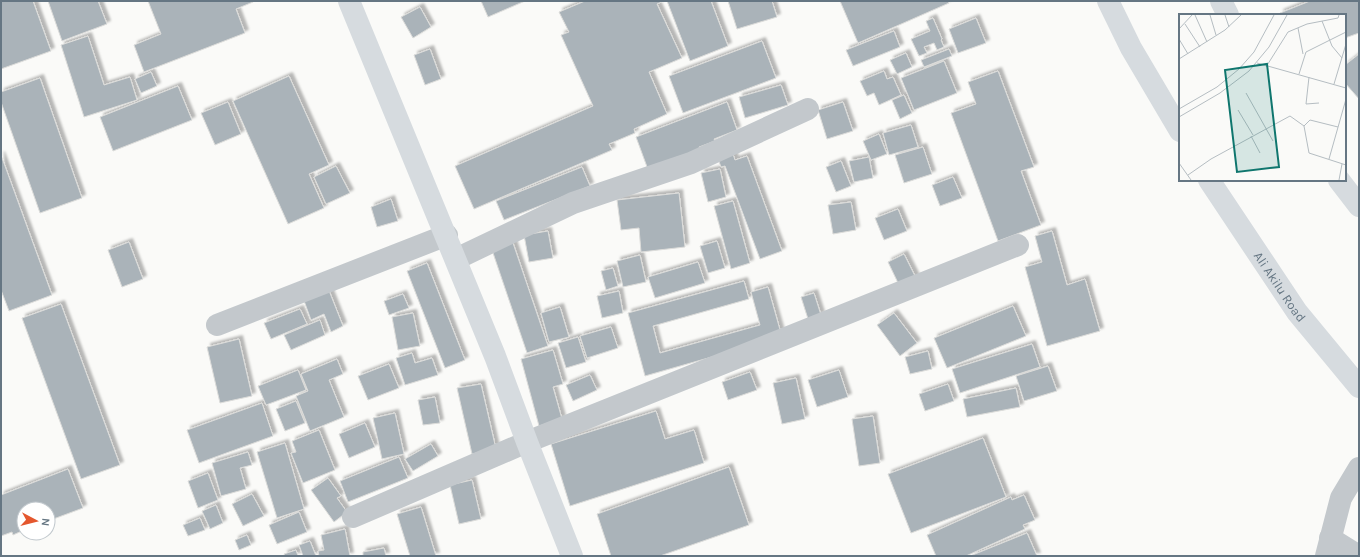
<svg xmlns="http://www.w3.org/2000/svg" width="1360" height="557" font-family="Karla,sans-serif">
<defs>
<filter id="shadow"><feDropShadow dx="3.5" dy="-3.5" stdDeviation="1" flood-color="#0004"/></filter>
</defs>
<rect width="100%" height="100%" fill="#fafaf8"/>
<g fill="#aab3b9" stroke="#dcdcda" filter="url(#shadow)">
<path d="M1,1H33L51,51L1,69Z"/>
<path d="M48,1H98L107,24L62,41Z"/>
<path d="M148,1H252L253,2L236,9L245,33L144,72L134,45L161,34Z"/>
<path d="M481,1H525L488,17Z"/>
<path d="M585,1H664L657,4L682,58L649,72L667,114L634,129L635,133L609,144L612,150L474,209L455,166L593,106L561,35L569,32L559,12Z"/>
<path d="M667,1H711L728,46L690,61Z"/>
<path d="M728,1H772L777,17L737,29Z"/>
<path d="M840,1H948L949,3L858,43Z"/>
<path d="M1310,1H1359V33L1345,38V15H1281L1280,13Z"/>
<path d="M420,7L431,27L413,38L401,17Z"/>
<path d="M933,18L942,39L941,40L944,47L937,50L934,43L924,47L927,53L919,56L911,39L930,31L926,21Z"/>
<path d="M976,18L986,43L958,53L949,29Z"/>
<path d="M894,31L900,47L853,66L846,50Z"/>
<path d="M88,36L104,85L130,77L137,100L84,117L61,45Z"/>
<path d="M762,41L776,78L683,113L669,76Z"/>
<path d="M430,49L441,79L425,85L414,55Z"/>
<path d="M949,49L952,56L924,67L921,60Z"/>
<path d="M906,53L912,67L897,74L890,60Z"/>
<path d="M1359,54V99L1345,83V65Z"/>
<path d="M944,61L957,93L914,110L901,78Z"/>
<path d="M884,71L887,79L893,77L901,95L879,105L874,93L867,96L860,81Z"/>
<path d="M998,71L1034,167L1021,171L1041,225L998,241L951,113L976,104L968,82Z"/>
<path d="M151,72L157,86L141,93L135,79Z"/>
<path d="M289,76L329,165L309,174L324,208L288,224L233,101Z"/>
<path d="M40,78L82,198L40,213L1,102V92Z"/>
<path d="M781,85L788,105L745,118L739,97Z"/>
<path d="M178,86L192,120L113,151L100,117Z"/>
<path d="M904,95L912,113L900,119L892,100Z"/>
<path d="M228,102L241,134L215,145L201,113Z"/>
<path d="M727,102L737,130L714,139L715,141L699,147L703,155L650,175L636,137Z"/>
<path d="M843,102L853,131L827,139L818,110Z"/>
<path d="M911,125L918,147L889,155L883,133Z"/>
<path d="M879,134L887,154L871,160L863,141Z"/>
<path d="M923,147L932,174L904,183L895,155Z"/>
<path d="M733,154L735,160L747,156L782,251L760,259L725,166L721,167L718,159Z"/>
<path d="M1,155L52,295L9,311L1,290Z"/>
<path d="M869,157L873,178L854,182L849,161Z"/>
<path d="M841,161L851,186L836,192L826,167Z"/>
<path d="M336,166L350,193L326,204L314,177Z"/>
<path d="M582,167L590,186L504,220L496,201Z"/>
<path d="M720,169L726,197L708,202L701,173Z"/>
<path d="M953,177L962,198L940,206L932,185Z"/>
<path d="M679,193L685,247L641,252L639,228L621,230L617,200Z"/>
<path d="M391,199L398,221L377,227L371,207Z"/>
<path d="M733,201L750,263L731,269L714,206Z"/>
<path d="M851,202L856,230L833,234L828,205Z"/>
<path d="M898,209L907,231L884,240L875,218Z"/>
<path d="M548,231L553,258L529,262L524,235Z"/>
<path d="M1052,231L1067,285L1085,279L1100,331L1047,346L1025,267L1042,262L1035,236Z"/>
<path d="M512,240L548,346L527,353L491,247Z"/>
<path d="M717,241L725,268L708,273L700,246Z"/>
<path d="M129,242L143,279L122,287L108,250Z"/>
<path d="M904,254L916,278L899,285L888,262Z"/>
<path d="M640,255L646,282L623,287L617,261Z"/>
<path d="M698,262L705,283L655,298L648,277Z"/>
<path d="M427,263L465,360L445,368L407,271Z"/>
<path d="M613,268L618,286L606,290L601,271Z"/>
<path d="M744,281L749,299L653,326L660,353L760,325L751,292L768,287L782,337L645,376L628,313Z"/>
<path d="M328,288L343,326L331,332L324,314L311,320L303,298Z"/>
<path d="M619,291L623,313L602,318L597,296Z"/>
<path d="M814,293L821,315L808,319L801,297Z"/>
<path d="M403,294L409,308L389,315L384,301Z"/>
<path d="M61,304L120,465L81,479L22,318Z"/>
<path d="M1013,306L1026,336L947,368L934,338Z"/>
<path d="M560,307L569,337L549,342L541,313Z"/>
<path d="M300,309L307,324L271,339L264,323Z"/>
<path d="M413,313L420,346L398,350L392,317Z"/>
<path d="M894,313L917,343L900,356L877,325Z"/>
<path d="M320,320L325,335L291,350L284,335Z"/>
<path d="M611,327L618,348L587,358L580,336Z"/>
<path d="M578,337L586,362L566,368L558,343Z"/>
<path d="M239,339L252,396L220,403L207,347Z"/>
<path d="M1032,344L1040,367L960,393L952,369Z"/>
<path d="M553,350L563,384L553,387L562,419L539,426L521,359Z"/>
<path d="M928,351L932,369L910,374L905,357Z"/>
<path d="M412,353L415,363L432,358L438,375L405,385L396,358Z"/>
<path d="M337,359L343,374L329,380L344,417L310,431L296,396L308,391L301,374Z"/>
<path d="M389,364L399,388L368,400L358,376Z"/>
<path d="M1048,366L1057,391L1024,401L1016,376Z"/>
<path d="M298,370L306,390L266,405L258,386Z"/>
<path d="M839,370L848,397L817,407L808,380Z"/>
<path d="M750,372L757,390L728,400L722,382Z"/>
<path d="M590,375L597,390L573,401L566,385Z"/>
<path d="M796,378L805,419L782,424L773,383Z"/>
<path d="M481,384L496,449L472,454L457,388Z"/>
<path d="M948,384L954,401L925,411L919,394Z"/>
<path d="M1016,388L1020,407L967,417L963,399Z"/>
<path d="M435,397L440,423L423,425L418,400Z"/>
<path d="M296,401L305,423L285,431L276,409Z"/>
<path d="M262,403L273,436L199,463L187,430Z"/>
<path d="M656,411L665,439L694,430L704,463L570,506L551,444Z"/>
<path d="M395,413L404,454L382,459L373,418Z"/>
<path d="M873,416L880,463L859,466L852,419Z"/>
<path d="M365,423L375,447L349,458L339,434Z"/>
<path d="M319,430L335,470L303,483L291,453L296,452L292,441Z"/>
<path d="M983,438L1006,497L911,533L888,474Z"/>
<path d="M285,443L304,509L277,518L257,452Z"/>
<path d="M431,444L438,456L413,471L405,459Z"/>
<path d="M248,452L252,465L240,468L246,489L221,496L212,463Z"/>
<path d="M399,457L408,478L348,502L340,481Z"/>
<path d="M729,467L749,525L660,556H611L597,514Z"/>
<path d="M68,469L83,508L48,521V509H24V530L13,535L12,532L1,536V495Z"/>
<path d="M208,473L218,500L198,508L188,481Z"/>
<path d="M328,478L341,496L337,498L347,512L334,522L311,490Z"/>
<path d="M472,480L481,519L459,524L450,485Z"/>
<path d="M252,494L264,516L243,526L232,504Z"/>
<path d="M1024,495L1035,520L1023,525L1025,529L966,556H936L927,535L1011,497L1012,500Z"/>
<path d="M216,505L223,523L210,529L202,511Z"/>
<path d="M421,507L436,556H410L397,514Z"/>
<path d="M299,512L307,532L277,544L269,525Z"/>
<path d="M200,518L205,530L188,536L183,525Z"/>
<path d="M345,529L350,556H319L318,551L324,550L321,535Z"/>
<path d="M1027,533L1037,556H970Z"/>
<path d="M247,535L251,545L239,550L235,540Z"/>
<path d="M310,541L316,556H303L299,545Z"/>
<path d="M384,548L386,556H363V552Z"/>
<path d="M296,550L298,556H285L284,554Z"/>
</g>
<g fill="none" stroke-linecap="round" stroke-linejoin="round">
<g stroke="#c3c8cc" stroke-width="22">
<path d="M456,259L573,203L691,163L808,109"/>
<path d="M217,325L447,235"/>
<path d="M353,517L527,442L1018,245"/>
<path d="M1330,538L1359,556"/>
<path d="M1326,556L1341,498L1359,468"/>
</g>
<path stroke="#d6dbdf" stroke-width="22" d="M349,1L495,356L527,442L572,556"/>
<g stroke="#d6dbdf" stroke-width="22">
<path d="M1108,1L1131,48L1180,131"/>
<path d="M1221,1L1228,15"/>
<path id="s1" d="M1209,180L1297,312L1359,387"/>
<path d="M1339,180L1359,206"/>
</g>
</g>
<g text-anchor="middle" stroke-width="4" stroke-linejoin="round" paint-order="stroke">
<g font-size="13" fill="#657683" stroke="#fff">
<text dy="5" stroke="none"><textPath href="#s1" startOffset="128">Ali Akilu Road</textPath></text>
</g>
</g>
<g transform="translate(1179 14)">
<rect width="167" height="167" fill="#fafaf8"/>
<path fill="none" stroke="#b5bdc2" stroke-width="1" d="M16,1L28,28M31,1L37,21M46,1L50,13M143,7L153,32L163,44M6,10L21,33M119,14L124,40M0,15L13,1M0,25L9,40M0,45L46,16L62,1M78,49L167,74M87,53L109,18L128,10L159,4L160,1M120,60L127,38L167,18M130,63L127,90L140,89M155,70L167,30M67,79L94,127M0,95L38,73L60,55L75,38L95,1M59,96L74,121M0,103L41,79L70,57L90,33L108,1M125,112L131,106L159,113M72,122L81,139M150,145L167,85M0,149L12,166M9,161L32,145L111,102L125,112L130,139L167,151M160,166L163,150"/>
<path fill="#0f766e" fill-opacity="0.15" stroke="#0f766e" stroke-width="2" d="M88,50L100,153L58,158L46,56Z"/>
<rect width="167" height="167" fill="none" stroke="#657683" stroke-width="2"/>
</g>
<rect width="1360" height="557" fill="none" stroke="#657683" stroke-width="4"/>
<g transform="translate(36 521) rotate(97)"><circle r="19" fill="#ffffff" stroke="#c1c8cd"/>
<path d="M0-3L7 15L0 10L-7 15Z" fill="#e4572e"/>
<text y="-6" font-size="11" font-weight="bold" text-anchor="middle" fill="#657683">N</text>
</g>
</svg>
